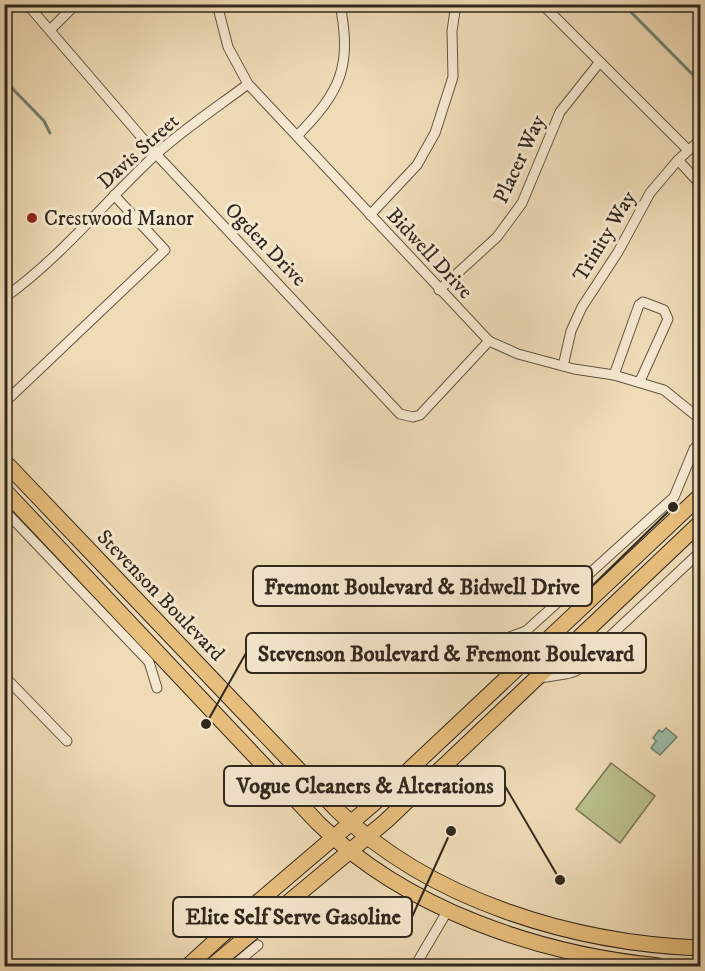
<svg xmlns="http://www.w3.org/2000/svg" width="705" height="971" font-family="'IM FELL DW Pica',serif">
<rect width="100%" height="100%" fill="#efdcb7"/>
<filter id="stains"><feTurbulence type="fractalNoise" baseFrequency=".00333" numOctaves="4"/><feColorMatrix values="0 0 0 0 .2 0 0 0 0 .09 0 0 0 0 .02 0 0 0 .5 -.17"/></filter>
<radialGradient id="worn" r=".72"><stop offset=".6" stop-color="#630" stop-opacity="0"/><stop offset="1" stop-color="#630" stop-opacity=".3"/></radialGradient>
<path fill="#bbc08d" stroke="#767456" stroke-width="1.5" d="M611,763L655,796L620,843L576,809Z"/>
<path fill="#9cbca8" stroke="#718171" stroke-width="1.5" d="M666,728L677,737L660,755L651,748L656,741L653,738L659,730L662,732Z"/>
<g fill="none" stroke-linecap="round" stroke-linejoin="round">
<g stroke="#718171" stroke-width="3">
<path d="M623,4L700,82"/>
<path d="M4,80L44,121L50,133"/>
</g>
<g stroke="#605544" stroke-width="11">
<g id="street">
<path d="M27,4L156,154L400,414L413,417L420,415L489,341"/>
<path d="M217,4L228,47L248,84L489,341L518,354L574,369L614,375L664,390L700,419"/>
<path d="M542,4L688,150"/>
<path d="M51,29L76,4"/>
<path d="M297,136C341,91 352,67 340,4"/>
<path d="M678,160L700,184"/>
<path d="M370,215L417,165L435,133L453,77L452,31L456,4"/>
<path d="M439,290L497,237L522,203L560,112L599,63"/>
<path d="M4,298C60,258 103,204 153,157C182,130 216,108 248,84"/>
<path d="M563,366L571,331L582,307L618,252L650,193L678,160L700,140"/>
<path d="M614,375L639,305L643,302L664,310L668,319L640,381"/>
<path d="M4,403L165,250L114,195"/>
<path d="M4,510L149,662L157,688"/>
<path d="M504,639L526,631L674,497L694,449L700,443"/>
<path d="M4,676L67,741"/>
<path d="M539,678C583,672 578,674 606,640L700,552"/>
<path d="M233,966L258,945"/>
<path d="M415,966L448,910"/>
</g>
</g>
<g stroke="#30281e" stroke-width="17">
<g id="primary">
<path d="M4,461L337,810C431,901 573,943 700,948"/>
<path d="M4,490L318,823C406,909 537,954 659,966"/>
<path d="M188,966L257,903L373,804L700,496"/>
<path d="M212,966L386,821L700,523"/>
</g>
</g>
<use href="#street" stroke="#f5e8d0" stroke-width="9"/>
<use href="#primary" stroke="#e8be7c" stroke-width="15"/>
</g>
<circle fill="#8f2418" stroke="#f5e8d0" stroke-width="2" cx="32" cy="218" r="6"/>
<g text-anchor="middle" stroke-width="6" stroke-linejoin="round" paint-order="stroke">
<g font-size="21" fill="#30281e" stroke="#f5e8d0">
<text transform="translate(138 151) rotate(-42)" y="7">Davis Street</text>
<text transform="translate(519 159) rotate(-65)" y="7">Placer Way</text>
<text transform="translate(604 236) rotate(-59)" y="7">Trinity Way</text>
<text transform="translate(266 244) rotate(46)" y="7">Ogden Drive</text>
<text transform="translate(430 253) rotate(47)" y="7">Bidwell Drive</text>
<text transform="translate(161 595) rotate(46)" y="7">Stevenson Boulevard</text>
</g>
<g font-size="21" fill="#30281e" stroke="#f5e8d0" text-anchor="start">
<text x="44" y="225">Crestwood Manor</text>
</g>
</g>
<path fill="none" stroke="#30281e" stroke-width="2" d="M673 507L592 586M206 724L246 653M560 880L505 786M451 831L412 917"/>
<g fill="#30281e" stroke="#f5e8d0" stroke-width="2">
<circle cx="673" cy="507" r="6"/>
<circle cx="206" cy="724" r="6"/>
<circle cx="560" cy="880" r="6"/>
<circle cx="451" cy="831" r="6"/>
</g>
<g fill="#f5e8d0" stroke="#30281e" stroke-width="2">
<rect x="253" y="566" width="339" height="40" rx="6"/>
<rect x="246" y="633" width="400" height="40" rx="6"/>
<rect x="224" y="766" width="281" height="40" rx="6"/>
<rect x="173" y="897" width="239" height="40" rx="6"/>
</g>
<g font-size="22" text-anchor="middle" font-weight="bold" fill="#30281e">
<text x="422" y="594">Fremont Boulevard &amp; Bidwell Drive</text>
<text x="446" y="661">Stevenson Boulevard &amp; Fremont Boulevard</text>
<text x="365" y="793">Vogue Cleaners &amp; Alterations</text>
<text x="293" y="924">Elite Self Serve Gasoline</text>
</g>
<rect width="705" height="971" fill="none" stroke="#efdcb7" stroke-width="24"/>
<rect x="6" y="6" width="693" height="959" fill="none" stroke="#30281e" stroke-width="3"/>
<rect x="12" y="12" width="681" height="947" fill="none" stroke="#30281e" stroke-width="1.5"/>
<rect width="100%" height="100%" filter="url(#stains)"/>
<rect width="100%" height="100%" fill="url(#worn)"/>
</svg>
